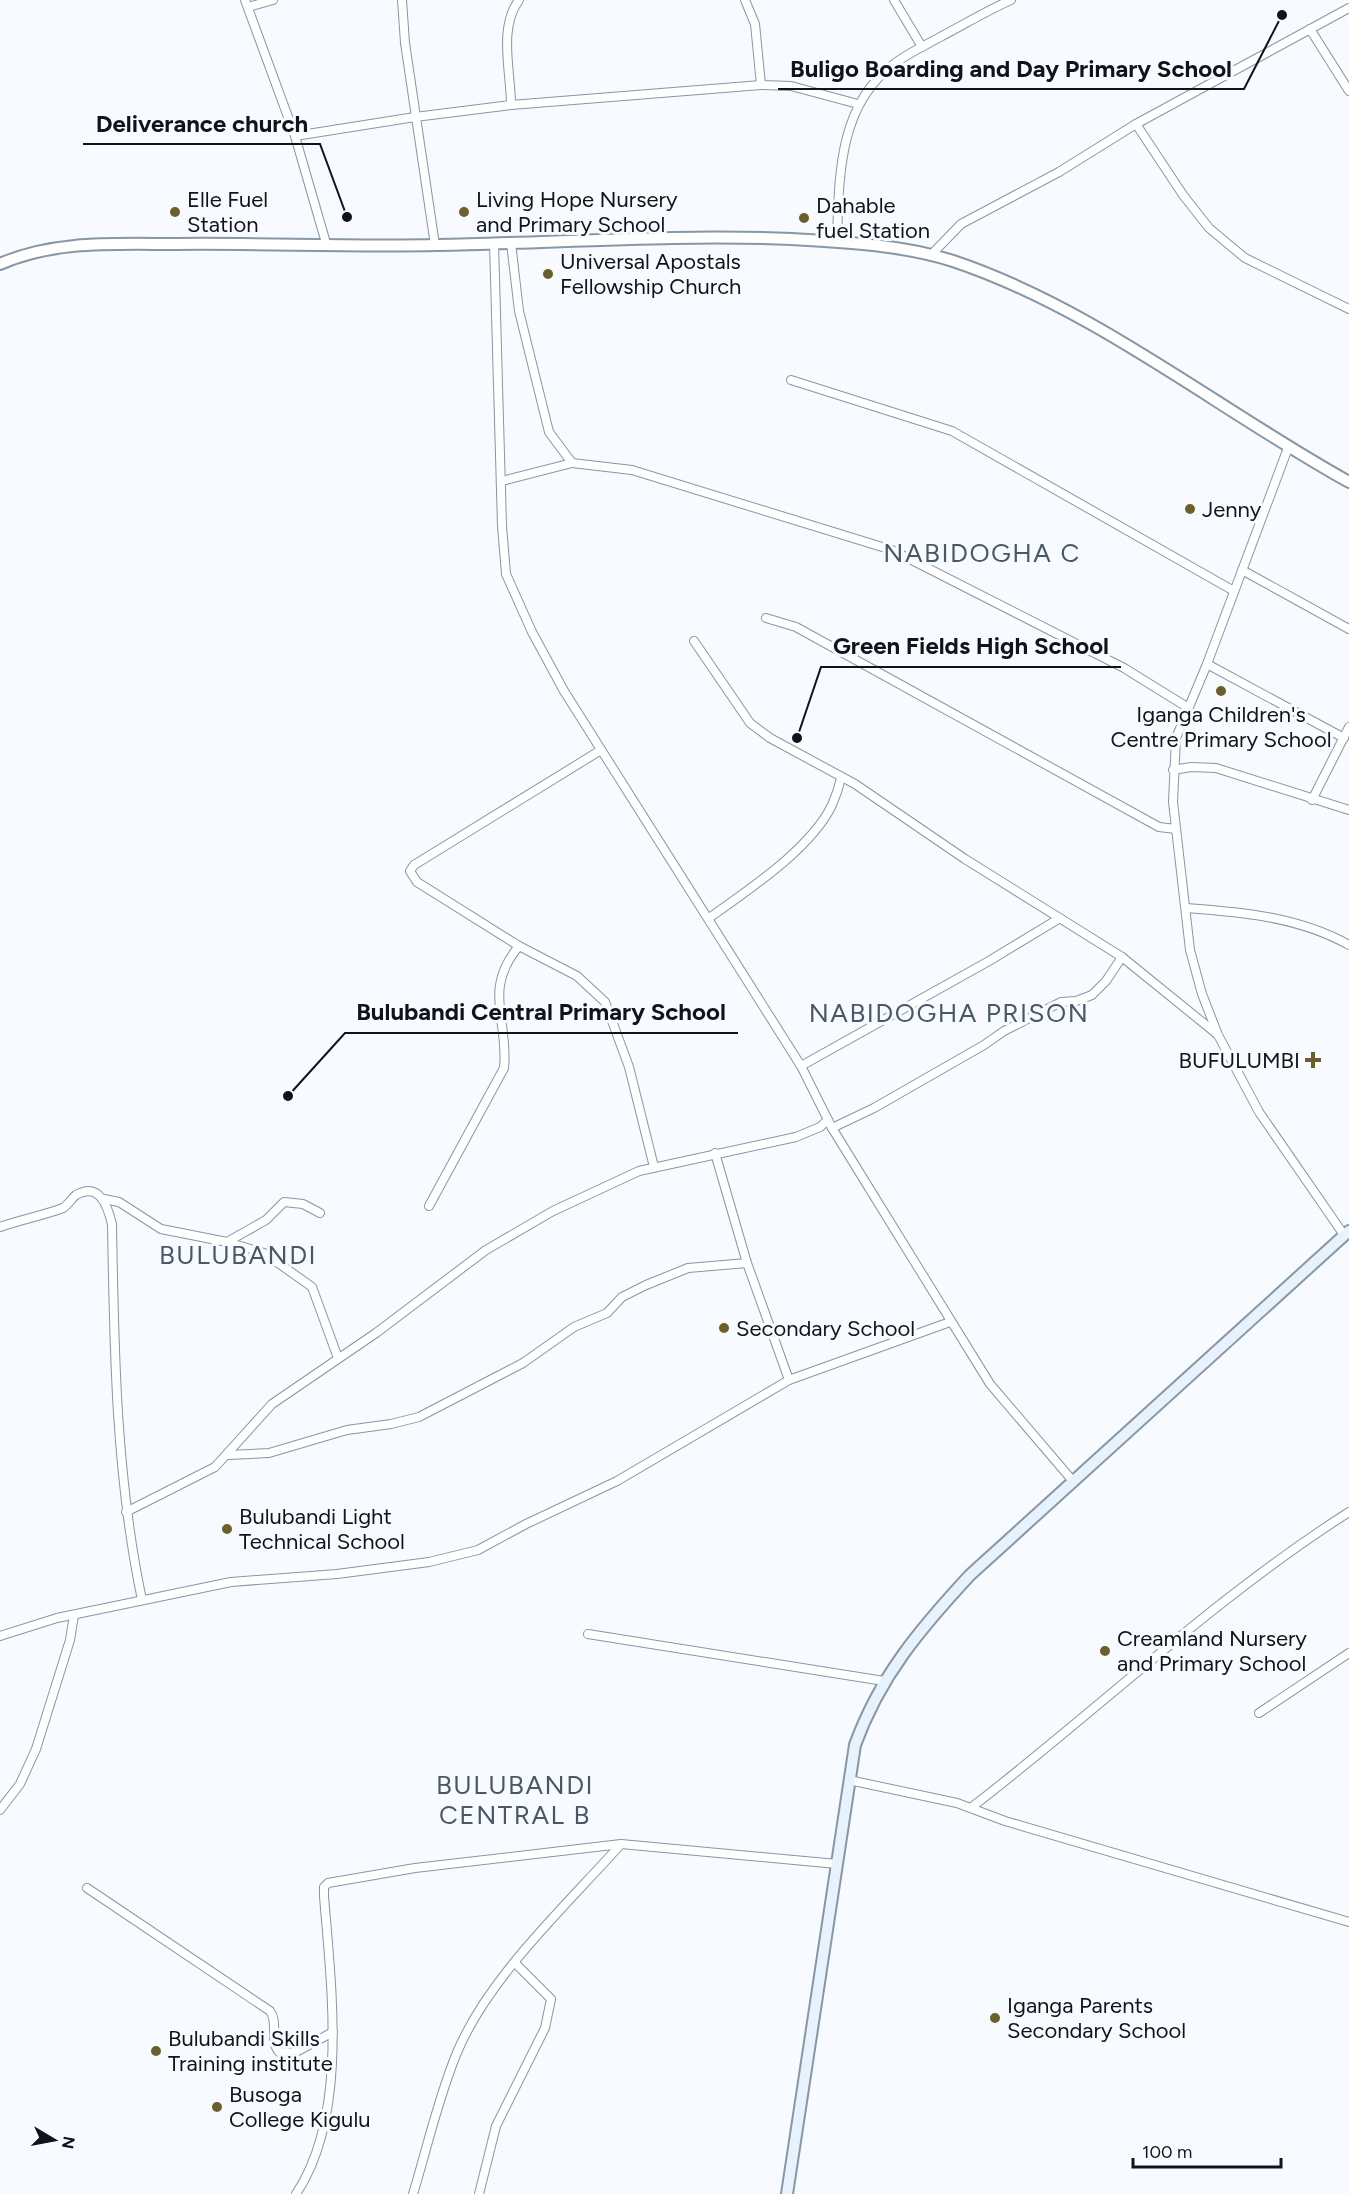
<svg xmlns="http://www.w3.org/2000/svg" width="1349" height="2194" font-family="Figtree,sans-serif">
<rect width="100%" height="100%" fill="#f7fafe"/>
<g fill="none" stroke-linecap="round" stroke-linejoin="round">
<g stroke="#8697a6" stroke-width="10">
<g id="minor">
<path d="M245,0L295,136L326,243"/>
<path d="M402,0L405,43L435,245"/>
<path d="M745,0L755,24L761,85L791,86L858,104"/>
<path d="M894,0L922,47"/>
<path d="M248,7L273,0"/>
<path d="M1310,29L1349,91"/>
<path d="M511,105L761,85"/>
<path d="M1136,124L1183,195L1209,228L1245,258L1349,309"/>
<path d="M295,136L415,117L511,105C511,72 498,28 519,0"/>
<path d="M837,241C839,178 838,105 894,64C908,53 926,45 942,36C965,24 988,10 1011,0"/>
<path d="M494,243L502,526L506,574L532,632L564,691L801,1066L832,1128L990,1384L1072,1480"/>
<path d="M511,243L519,311L549,432L572,463L632,470L892,550L1124,668L1187,707"/>
<path d="M931,255L961,224L1059,172L1136,124L1349,8"/>
<path d="M791,380L952,431L1234,591"/>
<path d="M1288,448L1207,664L1176,738L1173,802L1190,950L1202,994L1218,1035L1259,1112L1344,1235"/>
<path d="M502,481L572,463"/>
<path d="M1242,570L1349,629"/>
<path d="M766,618L796,627L1159,827L1176,829"/>
<path d="M694,641L750,723L770,738L855,784L965,859L1122,957L1217,1034"/>
<path d="M1207,664L1344,738"/>
<path d="M601,750L414,865L410,871L417,882L519,946L577,976L605,1002L629,1067L654,1167"/>
<path d="M1173,770L1191,767L1216,768L1349,810"/>
<path d="M1312,800L1349,727"/>
<path d="M1186,908C1242,912 1299,917 1349,945"/>
<path d="M709,918C748,890 811,849 832,805C836,796 839,787 841,778"/>
<path d="M801,1066L989,961L1060,918"/>
<path d="M832,1128L874,1108L984,1045L1004,1031L1061,1002L1076,1001L1092,995L1106,981L1122,957"/>
<path d="M715,1153L747,1263L789,1380"/>
<path d="M104,1199L119,1202L161,1229L227,1242L266,1220L284,1202L303,1204L320,1213"/>
<path d="M429,1206L504,1068C509,1020 482,990 519,946"/>
<path d="M0,1227C19,1220 45,1215 63,1208C68,1205 71,1199 76,1195C100,1181 108,1208 112,1224C114,1350 116,1477 142,1600"/>
<path d="M227,1242L264,1253L312,1287L338,1358"/>
<path d="M228,1455L269,1453L347,1430L391,1424L419,1417L523,1363L574,1327L607,1313L622,1297L646,1285L688,1268L747,1263"/>
<path d="M126,1512L215,1467L272,1404L376,1333L486,1250L553,1211L639,1171L796,1137L820,1127L828,1120"/>
<path d="M588,1634L884,1681"/>
<path d="M0,1636L57,1618L231,1582L337,1574L429,1562L478,1550L526,1524L617,1481L789,1380L950,1322"/>
<path d="M1259,1713L1349,1653"/>
<path d="M849,1780L957,1803L1005,1821L1349,1922"/>
<path d="M972,1807C1098,1710 1214,1598 1349,1512"/>
<path d="M0,1810L20,1784L36,1749L70,1640L74,1615"/>
<path d="M87,1888L270,2011C279,2023 269,2041 279,2052L294,2053L333,2032"/>
<path d="M296,2194C349,2115 331,1986 324,1896V1887L328,1883L415,1868L621,1844L837,1864"/>
<path d="M413,2194C427,2148 438,2099 456,2055C487,1978 566,1906 621,1844"/>
<path d="M479,2194L496,2126L545,2028L551,1999L515,1963"/>
</g>
</g>
<g stroke="#8697a6" stroke-width="14">
<path id="tertiary" d="M0,264C54,240 116,244 175,244C262,243 350,247 437,245C555,243 674,234 792,239C845,242 903,245 953,261C1094,308 1219,410 1349,482"/>
</g>
<g stroke="#8697a6" stroke-width="14">
<path id="secondary" d="M787,2194L855,1745C880,1676 920,1629 970,1575L1349,1231"/>
</g>
<use href="#minor" stroke="#fff" stroke-width="8"/>
<use href="#tertiary" stroke="#fff" stroke-width="10"/>
<use href="#secondary" stroke="#e8f2fc" stroke-width="10"/>
</g>
<g fill="#6b602c" stroke="#f7fafe" stroke-width="2">
<circle cx="175" cy="212" r="6"/>
<circle cx="464" cy="212" r="6"/>
<circle cx="804" cy="218" r="6"/>
<circle cx="548" cy="274" r="6"/>
<circle cx="1190" cy="509" r="6"/>
<circle cx="1221" cy="691" r="6"/>
<path d="M1310 1051h6v6h6v6h-6v6h-6v-6h-6v-6h6z"/>
<circle cx="724" cy="1328" r="6"/>
<circle cx="227" cy="1529" r="6"/>
<circle cx="1105" cy="1651" r="6"/>
<circle cx="995" cy="2018" r="6"/>
<circle cx="156" cy="2051" r="6"/>
<circle cx="217" cy="2107" r="6"/>
</g>
<g text-anchor="middle" stroke-width="6" stroke-linejoin="round" paint-order="stroke">
<g font-size="22" fill="#0e1419" stroke="#f7fafe" text-anchor="start">
<text x="187" y="207">Elle Fuel<tspan x="187" dy="25">Station</tspan></text>
<text x="476" y="207">Living Hope Nursery<tspan x="476" dy="25">and Primary School</tspan></text>
<text x="816" y="213">Dahable<tspan x="816" dy="25">fuel Station</tspan></text>
<text x="560" y="269">Universal Apostals<tspan x="560" dy="25">Fellowship Church</tspan></text>
<text x="1202" y="517">Jenny</text>
<text x="1221" y="722" text-anchor="middle">Iganga Children's<tspan x="1221" dy="25">Centre Primary School</tspan></text>
<text x="1300" y="1068" text-anchor="end">BUFULUMBI</text>
<text x="736" y="1336">Secondary School</text>
<text x="239" y="1524">Bulubandi Light<tspan x="239" dy="25">Technical School</tspan></text>
<text x="1117" y="1646">Creamland Nursery<tspan x="1117" dy="25">and Primary School</tspan></text>
<text x="1007" y="2013">Iganga Parents<tspan x="1007" dy="25">Secondary School</tspan></text>
<text x="168" y="2046">Bulubandi Skills<tspan x="168" dy="25">Training institute</tspan></text>
<text x="229" y="2102">Busoga<tspan x="229" dy="25">College Kigulu</tspan></text>
</g>
<g font-size="26" letter-spacing="1.5" fill="#495866" stroke="#f7fafe">
<text x="982" y="562">NABIDOGHA C</text>
<text x="949" y="1022">NABIDOGHA PRISON</text>
<text x="238" y="1264">BULUBANDI</text>
<text x="515" y="1794">BULUBANDI<tspan x="515" dy="30">CENTRAL B</tspan></text>
</g>
</g>
<path fill="none" stroke="#0e1419" stroke-width="2" d="M1282 15L1244 89H778M347 217L320 144H83M797 738L821 667H1121M288 1096L345 1033H738"/>
<g fill="#0e1419" stroke="#f7fafe" stroke-width="2">
<circle cx="1282" cy="15" r="6"/>
<circle cx="347" cy="217" r="6"/>
<circle cx="797" cy="738" r="6"/>
<circle cx="288" cy="1096" r="6"/>
</g>
<g font-size="24" text-anchor="middle" font-weight="bold" fill="#0e1419" stroke="#f7fafe" stroke-width="6" stroke-linejoin="round" paint-order="stroke">
<text x="1011" y="77">Buligo Boarding and Day Primary School</text>
<text x="202" y="132">Deliverance church</text>
<text x="971" y="654">Green Fields High School</text>
<text x="541" y="1020">Bulubandi Central Primary School</text>
</g>
<g transform="translate(54 2140) rotate(100)" stroke="#f7fafe" stroke-width="4.5" paint-order="stroke">
<path d="M0-4.5L10 22L0 15L-10 22Z" fill="#0e1419"/>
<text y="-9" font-size="16" font-weight="bold" text-anchor="middle" fill="#0e1419">N</text>
</g>
<path d="M1133 2158v9h148v-9" fill="none" stroke="#0e1419" stroke-width="3"/>
<text x="1142" y="2158" font-size="18" fill="#0e1419" stroke="#f7fafe" stroke-width="4.5" paint-order="stroke">100 m</text>
</svg>
